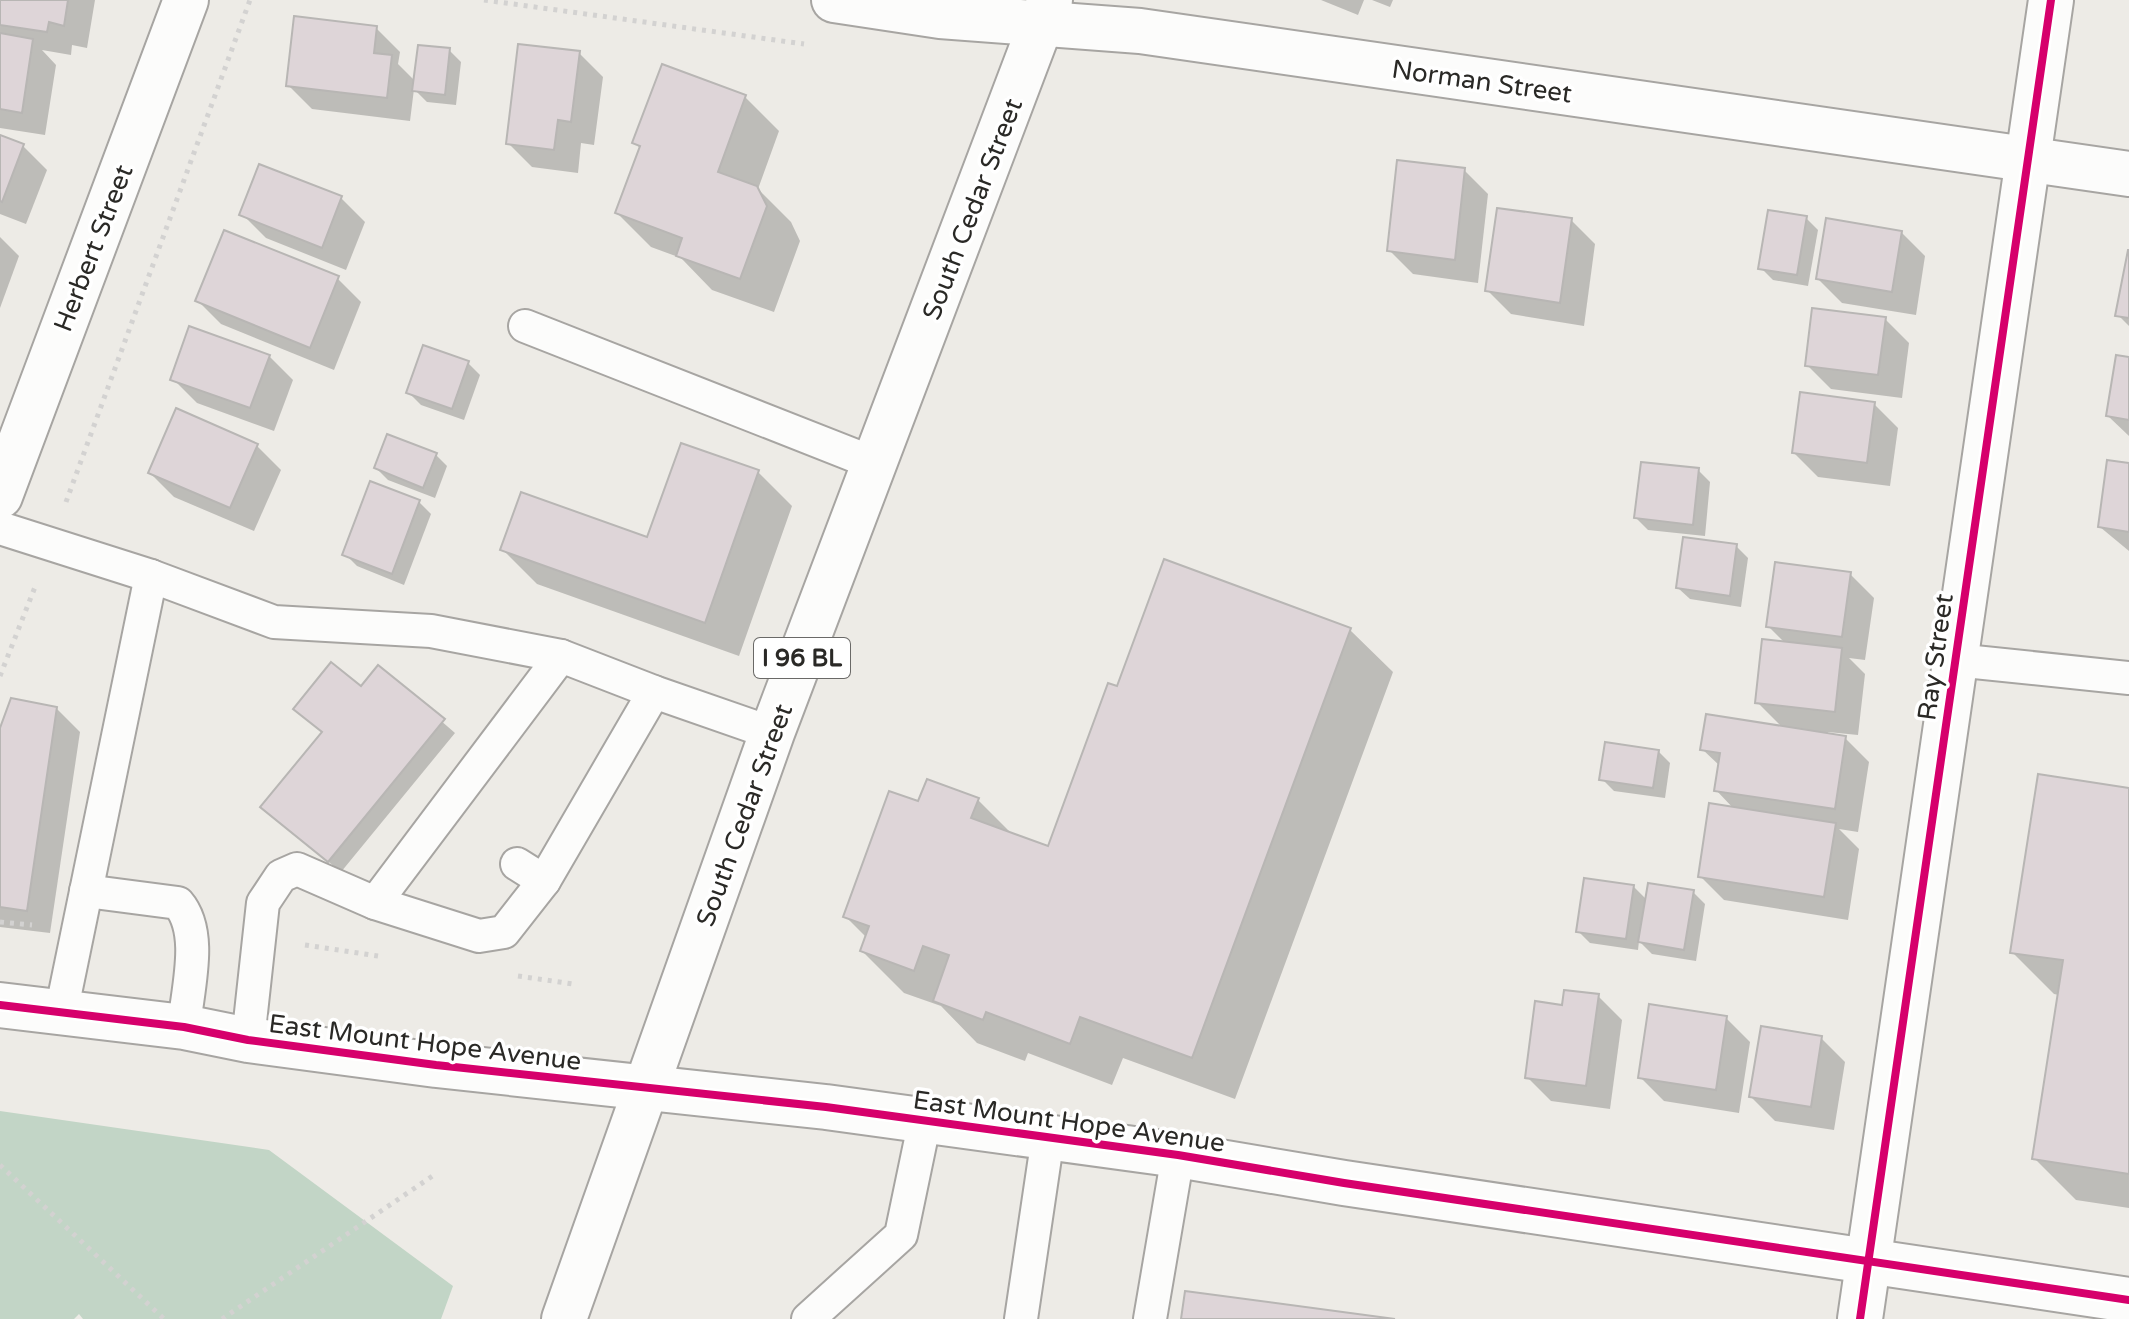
<svg xmlns="http://www.w3.org/2000/svg" width="2129" height="1319" font-family="'Varela Round',sans-serif">
<rect width="100%" height="100%" fill="#edebe6"/>
<path fill="#c2d5c6" d="M0,1111L269,1150L453,1286L441,1319H83L79,1314L74,1319H0Z"/>
<g fill="#0003">
<path d="M0,0H95L87,48L72,45L71,55L42,50L56,65L45,135L0,128Z"/>
<path d="M1321,0H1364L1358,15Z"/>
<path d="M1372,0H1393L1390,7Z"/>
<path d="M376,28L400,52L398,64L416,82L449,50L461,62L456,105L427,102L414,89L410,121L312,109L288,85Z"/>
<path d="M579,53L603,77L594,145L581,143L578,173L532,167L508,143Z"/>
<path d="M745,97L779,131L758,189L791,222L800,241L774,312L712,290L681,258L651,247L617,213L641,149L635,143Z"/>
<path d="M0,137L23,146L47,170L26,224L0,214Z"/>
<path d="M1464,170L1488,194L1478,283L1413,274L1389,250Z"/>
<path d="M341,198L365,222L346,270L266,238L242,214Z"/>
<path d="M1806,218L1818,230L1808,286L1773,280L1761,268Z"/>
<path d="M1571,220L1595,244L1584,326L1511,314L1487,290Z"/>
<path d="M1901,232L1925,256L1916,315L1842,303L1818,279Z"/>
<path d="M0,237L19,256L0,308Z"/>
<path d="M2129,253V326L2118,315Z"/>
<path d="M337,278L361,302L334,370L221,324L197,300Z"/>
<path d="M1885,319L1909,343L1902,398L1831,389L1807,365Z"/>
<path d="M269,356L293,380L274,431L197,403L173,379Z"/>
<path d="M2129,359V436L2108,416Z"/>
<path d="M468,363L480,375L464,420L421,405L409,393Z"/>
<path d="M1874,404L1898,428L1890,486L1818,477L1794,453Z"/>
<path d="M257,446L281,470L254,531L174,497L150,473Z"/>
<path d="M436,455L447,466L435,498L388,480L376,468Z"/>
<path d="M2129,465V551L2100,527Z"/>
<path d="M1698,470L1710,482L1705,536L1648,530L1636,518Z"/>
<path d="M758,472L792,506L739,656L537,584L502,549L648,539Z"/>
<path d="M419,502L431,514L404,585L357,566L345,554Z"/>
<path d="M1736,546L1748,558L1741,607L1690,599L1678,588Z"/>
<path d="M1850,574L1874,598L1865,660L1849,658L1865,674L1858,735L1828,732L1827,735L1845,738L1869,762L1858,832L1839,829L1859,849L1848,920L1724,900L1700,876L1734,809L1716,790L1720,766L1702,749L1783,728L1757,702L1786,644L1768,626Z"/>
<path d="M1350,630L1393,672L1235,1099L1123,1058L1112,1085L1028,1053L1025,1061L977,1043L941,1006L904,993L862,951L867,938L845,916L920,804L978,800L1013,835L1049,848L1118,689Z"/>
<path d="M379,667L455,733L341,872L275,818L323,733L296,709L361,689Z"/>
<path d="M56,708L80,732L50,933L0,927V734Z"/>
<path d="M1658,751L1670,763L1665,798L1614,791L1602,779Z"/>
<path d="M2129,790V1208L2076,1200L2034,1158L2059,995L2054,994L2012,952Z"/>
<path d="M1633,886L1647,900L1693,892L1705,904L1696,961L1652,954L1639,941L1638,950L1590,943L1578,931Z"/>
<path d="M1598,996L1622,1020L1610,1109L1551,1101L1527,1077L1564,1008Z"/>
<path d="M1726,1018L1750,1042L1739,1113L1664,1101L1640,1077Z"/>
<path d="M1821,1038L1845,1062L1834,1130L1775,1121L1751,1097Z"/>
</g>
<g fill="#ded5d8" stroke="#b8b6b4" stroke-width="2">
<path d="M0,0H68L64,26L49,22L47,32L0,25Z"/>
<path d="M294,16L377,26L374,53L392,55L387,98L286,86Z"/>
<path d="M0,33L33,39L22,113L0,109Z"/>
<path d="M518,44L580,51L571,122L558,120L554,150L506,144Z"/>
<path d="M418,45L450,48L445,95L412,91Z"/>
<path d="M662,64L746,95L718,172L757,186L767,206L740,279L676,256L682,238L615,213L640,146L632,143Z"/>
<path d="M0,135L24,144L2,202L0,201Z"/>
<path d="M1397,160L1465,168L1455,260L1387,251Z"/>
<path d="M259,164L342,196L322,248L239,215Z"/>
<path d="M1497,208L1572,218L1560,303L1485,291Z"/>
<path d="M1768,210L1807,216L1797,275L1758,269Z"/>
<path d="M1826,218L1902,231L1892,292L1816,279Z"/>
<path d="M224,230L339,276L310,348L195,301Z"/>
<path d="M2128,250H2129V318L2115,316Z"/>
<path d="M1812,308L1886,317L1878,375L1805,366Z"/>
<path d="M189,326L270,355L250,408L170,380Z"/>
<path d="M423,345L469,361L452,409L406,393Z"/>
<path d="M2116,355L2129,357V420L2106,416Z"/>
<path d="M1800,392L1875,402L1867,463L1792,453Z"/>
<path d="M176,408L258,444L230,508L148,473Z"/>
<path d="M387,434L437,453L423,488L374,468Z"/>
<path d="M681,443L759,470L705,623L500,550L521,492L647,537Z"/>
<path d="M2107,460L2129,463V532L2098,527Z"/>
<path d="M1641,462L1699,468L1693,525L1634,518Z"/>
<path d="M370,481L420,500L392,574L342,555Z"/>
<path d="M1683,537L1737,544L1730,596L1676,588Z"/>
<path d="M1164,559L1351,628L1192,1058L1080,1017L1070,1044L986,1012L983,1020L933,1001L949,955L923,946L914,971L860,951L869,926L843,917L889,791L918,801L927,779L979,798L971,818L1048,846L1108,683L1117,686Z"/>
<path d="M1775,562L1851,572L1842,637L1766,627Z"/>
<path d="M1762,639L1842,648L1835,712L1755,703Z"/>
<path d="M331,662L361,686L378,665L445,719L328,862L260,807L322,732L293,709Z"/>
<path d="M11,698L57,707L27,911L0,907V728Z"/>
<path d="M1706,714L1846,736L1835,809L1714,791L1720,753L1700,750Z"/>
<path d="M1605,742L1659,750L1653,788L1599,780Z"/>
<path d="M2038,774L2129,788V1174L2032,1159L2063,960L2010,953Z"/>
<path d="M1709,803L1836,823L1824,897L1698,877Z"/>
<path d="M1584,878L1634,885L1626,939L1576,932Z"/>
<path d="M1648,883L1694,890L1684,950L1638,942Z"/>
<path d="M1564,990L1599,994L1586,1086L1525,1078L1535,1001L1562,1005Z"/>
<path d="M1649,1004L1727,1016L1716,1090L1638,1078Z"/>
<path d="M1761,1026L1822,1036L1811,1107L1749,1097Z"/>
<path d="M1185,1291L1395,1319H1181Z"/>
</g>
<g fill="none" stroke-linecap="round" stroke-linejoin="round">
<g stroke="#a7a5a2" stroke-width="36">
<g id="lane">
<path d="M525,326L876,464"/>
<path d="M0,528L151,576L274,622L431,631L561,656L654,692L544,881L504,932L479,936L375,903L297,869L281,876L263,903L248,1040"/>
<path d="M1955,660L2129,678"/>
<path d="M654,692L772,733"/>
<path d="M517,864L544,881"/>
<path d="M86,891L178,903C204,933 187,990 184,1027"/>
<path d="M375,903L561,656"/>
<path d="M61,1013L151,576"/>
<path d="M808,1319L901,1235L925,1120"/>
<path d="M1021,1319L1048,1137"/>
<path d="M1150,1319L1178,1155"/>
</g>
</g>
<g stroke="#a7a5a2" stroke-width="48">
<g id="street">
<path d="M834,0L940,16L1140,31L2129,174"/>
<path d="M0,496L186,0"/>
<path d="M1860,1319L2051,0"/>
</g>
</g>
<g stroke="#a7a5a2" stroke-width="48">
<path id="secondary" d="M0,1005L184,1027L248,1040L436,1065L826,1107L1178,1155L1344,1183L2129,1300"/>
</g>
<g stroke="#a7a5a2" stroke-width="48">
<path id="primary" d="M564,1319L772,733L1050,0"/>
</g>
<g stroke="#d3d2d1" stroke-width="5" stroke-dasharray="4 6" stroke-linecap="butt">
<path d="M484,0L804,44"/>
<path d="M66,502L250,0"/>
<path d="M0,676L35,587"/>
<path d="M0,922L32,925"/>
<path d="M305,945L378,956"/>
<path d="M518,976L573,984"/>
<path d="M0,1165L164,1319"/>
<path d="M222,1319L434,1175"/>
</g>
<use href="#lane" stroke="#fcfcfb" stroke-width="32"/>
<use href="#street" stroke="#fcfcfb" stroke-width="44"/>
<use href="#secondary" stroke="#fcfcfb" stroke-width="44"/>
<use href="#primary" stroke="#fcfcfb" stroke-width="44"/>
<g stroke="#fff" stroke-width="13">
<g id="cycleway">
<path d="M0,1005L184,1027L248,1040L436,1065L826,1107L1178,1155L1344,1183L2129,1300"/>
<path d="M1860,1319L2051,0"/>
</g>
</g>
<use href="#cycleway" stroke="#d6006c" stroke-width="8"/>
</g>
<g text-anchor="middle" stroke-width="7" stroke-linejoin="round" paint-order="stroke">
<rect fill="#fff" stroke="#6a6967" stroke-width="2" x="754" y="638" width="96" height="40" rx="6"/>
<g font-size="24" font-weight="bold" fill="#2a2926">
<text x="802" y="666">I 96 BL</text>
</g>
<g font-size="26" fill="#2a2926" stroke="#fff">
<text transform="translate(1482 81) rotate(8)" y="9">Norman Street</text>
<text transform="translate(972 209) rotate(-69)" y="9">South Cedar Street</text>
<text transform="translate(93 248) rotate(-69)" y="9">Herbert Street</text>
<text transform="translate(1935 657) rotate(-82)" y="9">Ray Street</text>
<text transform="translate(744 815) rotate(-70)" y="9">South Cedar Street</text>
<text transform="translate(425 1042) rotate(7)" y="9">East Mount Hope Avenue</text>
<text transform="translate(1069 1121) rotate(8)" y="9">East Mount Hope Avenue</text>
</g>
</g>
</svg>
